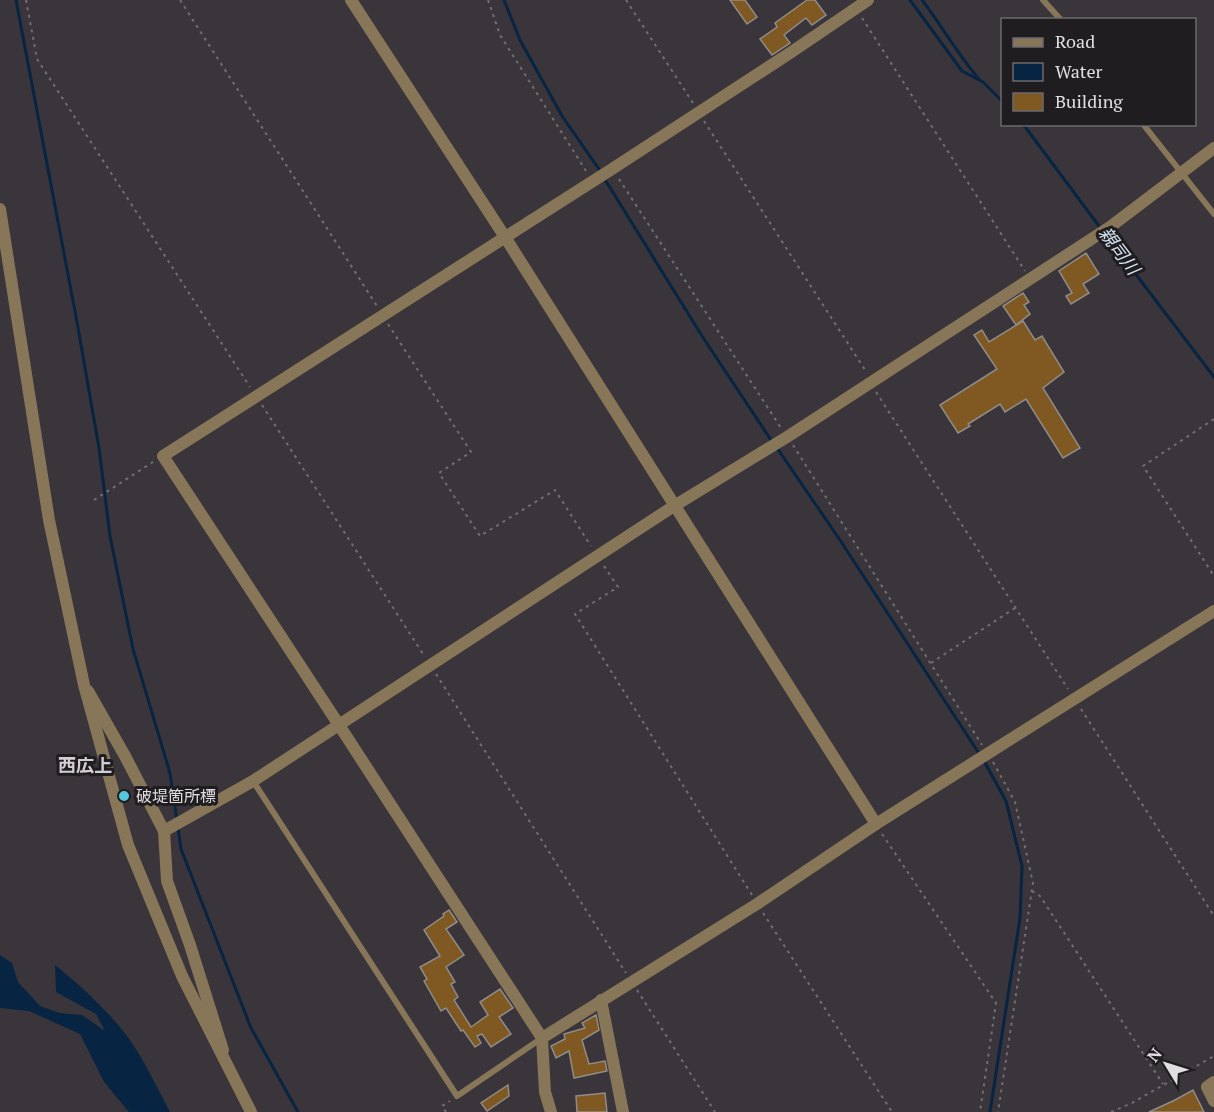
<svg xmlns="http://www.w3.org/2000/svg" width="1214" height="1112" font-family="'PT Serif','Noto Sans JP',serif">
<rect width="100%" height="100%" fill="#39353a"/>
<path fill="#072542" d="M0,955L12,963L18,982L40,1006L60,1013L82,1015L105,1031L96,1014L56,992L55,965C78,983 100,1004 120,1027C141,1052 155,1084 170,1112H129L104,1082L80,1034L29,1011L0,1008Z"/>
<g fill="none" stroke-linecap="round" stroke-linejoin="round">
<g stroke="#072542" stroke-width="3">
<path d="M16,0L77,322L99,448L110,536L133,649L170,773L177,821"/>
<path d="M504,0L520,40L562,116L601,172"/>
<path d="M910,0L962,71L983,82L1002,101"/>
<path d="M922,0C942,26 958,55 979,79"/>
<path d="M1023,124L1102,230"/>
<path d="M604,178L702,336L773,443"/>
<path d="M1106,235L1214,377"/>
<path d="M777,448L840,540L980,755"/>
<path d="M984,761L1006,801L1022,866L1020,918L990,1112"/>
<path d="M178,828L181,849L251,1028L298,1112"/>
</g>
</g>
<g fill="#7f5822" stroke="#908c87" stroke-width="1.5">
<path d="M730,0H745L757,17L747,24Z"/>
<path d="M807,0H815L826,15L812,25L806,18L784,35L790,43L772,55L760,39L777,27L775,23Z"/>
<path d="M1086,253L1099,274L1083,284L1089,293L1071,304L1066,296L1072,293L1059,271Z"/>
<path d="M1023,293L1029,302L1024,305L1030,314L1016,325L1003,306Z"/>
<path d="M1023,321L1035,340L1042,336L1064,372L1043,388L1080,448L1063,458L1026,399L1005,412L1000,404L968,424L970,426L958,433L940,405L997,369L974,335L982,330L989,342Z"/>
<path d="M449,910L457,922L446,929L464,955L446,967L455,982L451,984L458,997L454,1000L471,1027L488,1015L480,1002L500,989L513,1008L499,1017L511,1034L491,1047L482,1034L477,1036L481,1043L475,1047L463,1030L461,1031L446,1008L441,1011L424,981L427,979L420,967L440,956L424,930L444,916L443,914Z"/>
<path d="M596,1015L599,1030L582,1040L589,1064L605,1061L607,1071L574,1078L569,1051L556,1058L551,1046L565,1039L564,1034L585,1028L582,1023Z"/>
<path d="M508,1085L509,1096L487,1111L481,1103Z"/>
<path d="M1193,1090L1204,1112H1149L1175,1100Z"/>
<path d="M605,1093L607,1112H577L576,1096Z"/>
</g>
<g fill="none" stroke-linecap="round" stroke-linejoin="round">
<g stroke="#716e72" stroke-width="2" stroke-dasharray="3 4.5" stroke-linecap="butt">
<path d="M26,0L37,59L250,387"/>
<path d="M180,0L377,306"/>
<path d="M488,0L500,35L586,171"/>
<path d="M626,0L693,103"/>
<path d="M862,18L1025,271"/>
<path d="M704,121L867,373"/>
<path d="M619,179L781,428"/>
<path d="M388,324L471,452L439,473L480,536L555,490L591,546"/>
<path d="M876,392L1068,689"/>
<path d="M262,405L425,657"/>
<path d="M1214,419L1143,466L1214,576"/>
<path d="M793,445L982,745"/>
<path d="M94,500L153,462"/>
<path d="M604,566L618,587L575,614L752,895"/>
<path d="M931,663L1015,608"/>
<path d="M436,674L626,973"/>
<path d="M1081,709L1214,916"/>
<path d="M993,762L1015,802L1033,883L998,1112"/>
<path d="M882,834L996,1003L980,1112"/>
<path d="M1032,891L1040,896L1163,1084"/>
<path d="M763,913L892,1112"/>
<path d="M637,990L715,1112"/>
<path d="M446,1112L442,1106L450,1101"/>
<path d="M1111,1112L1132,1103L1214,1056"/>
</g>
<g stroke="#877658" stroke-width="6">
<path d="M1043,0L1061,20"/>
<path d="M1143,124L1214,214"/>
<path d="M253,781L457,1096L542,1038"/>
</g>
<g stroke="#877658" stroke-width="12">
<path d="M88,691L125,756L164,831L167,881L190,945L223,1050"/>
<path d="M339,725L163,456L612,169L790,53L868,0"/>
<path d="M164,831L253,781L674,506L787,437L1110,227L1214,148"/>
<path d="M601,1000L623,1112"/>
<path d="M542,1038L757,904L876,824L1214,611"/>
<path d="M1214,1082L1207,1087L1214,1101"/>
</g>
<g stroke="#877658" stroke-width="12">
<path d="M351,0L505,237L876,824"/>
<path d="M0,209L49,520L84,685L128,845L182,976L251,1112"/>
<path d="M339,725L542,1038L545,1092L551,1112"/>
</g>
</g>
<circle fill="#53cadc" stroke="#1f1d1f" stroke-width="2" cx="124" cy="796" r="6"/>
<g text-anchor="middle" stroke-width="6" stroke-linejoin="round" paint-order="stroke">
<g font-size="16" fill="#e0dee1" stroke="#1f1d1f" text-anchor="start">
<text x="136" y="802">破堤箇所標</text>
</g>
<g font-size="18" font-style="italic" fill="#d4e3f3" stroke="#1f1d1f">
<text transform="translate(1119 251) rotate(53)" y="6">親司川</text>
</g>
<g font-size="18" font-weight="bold" fill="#d2ced3" stroke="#1f1d1f">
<text x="85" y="772">西広上</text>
</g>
</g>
<rect x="1001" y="18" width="195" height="108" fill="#1f1d1f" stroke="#6c6a6d" stroke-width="1.5"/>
<rect x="1013" y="38" width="30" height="9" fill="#877658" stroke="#6c6a6d" stroke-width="1.5"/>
<text x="1055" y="48" font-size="18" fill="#e0dee1">Road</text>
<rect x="1013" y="63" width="30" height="18" fill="#072542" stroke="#6c6a6d" stroke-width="1.5"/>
<text x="1055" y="78" font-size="18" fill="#e0dee1">Water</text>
<rect x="1013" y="93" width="30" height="18" fill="#7f5822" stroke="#6c6a6d" stroke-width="1.5"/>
<text x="1055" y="108" font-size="18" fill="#e0dee1">Building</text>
<g transform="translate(1166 1064) rotate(308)" stroke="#1f1d1f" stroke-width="4.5" paint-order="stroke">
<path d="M0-4.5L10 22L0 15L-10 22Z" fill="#e0dee1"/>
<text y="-9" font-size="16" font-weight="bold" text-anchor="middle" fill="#e0dee1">N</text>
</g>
</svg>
